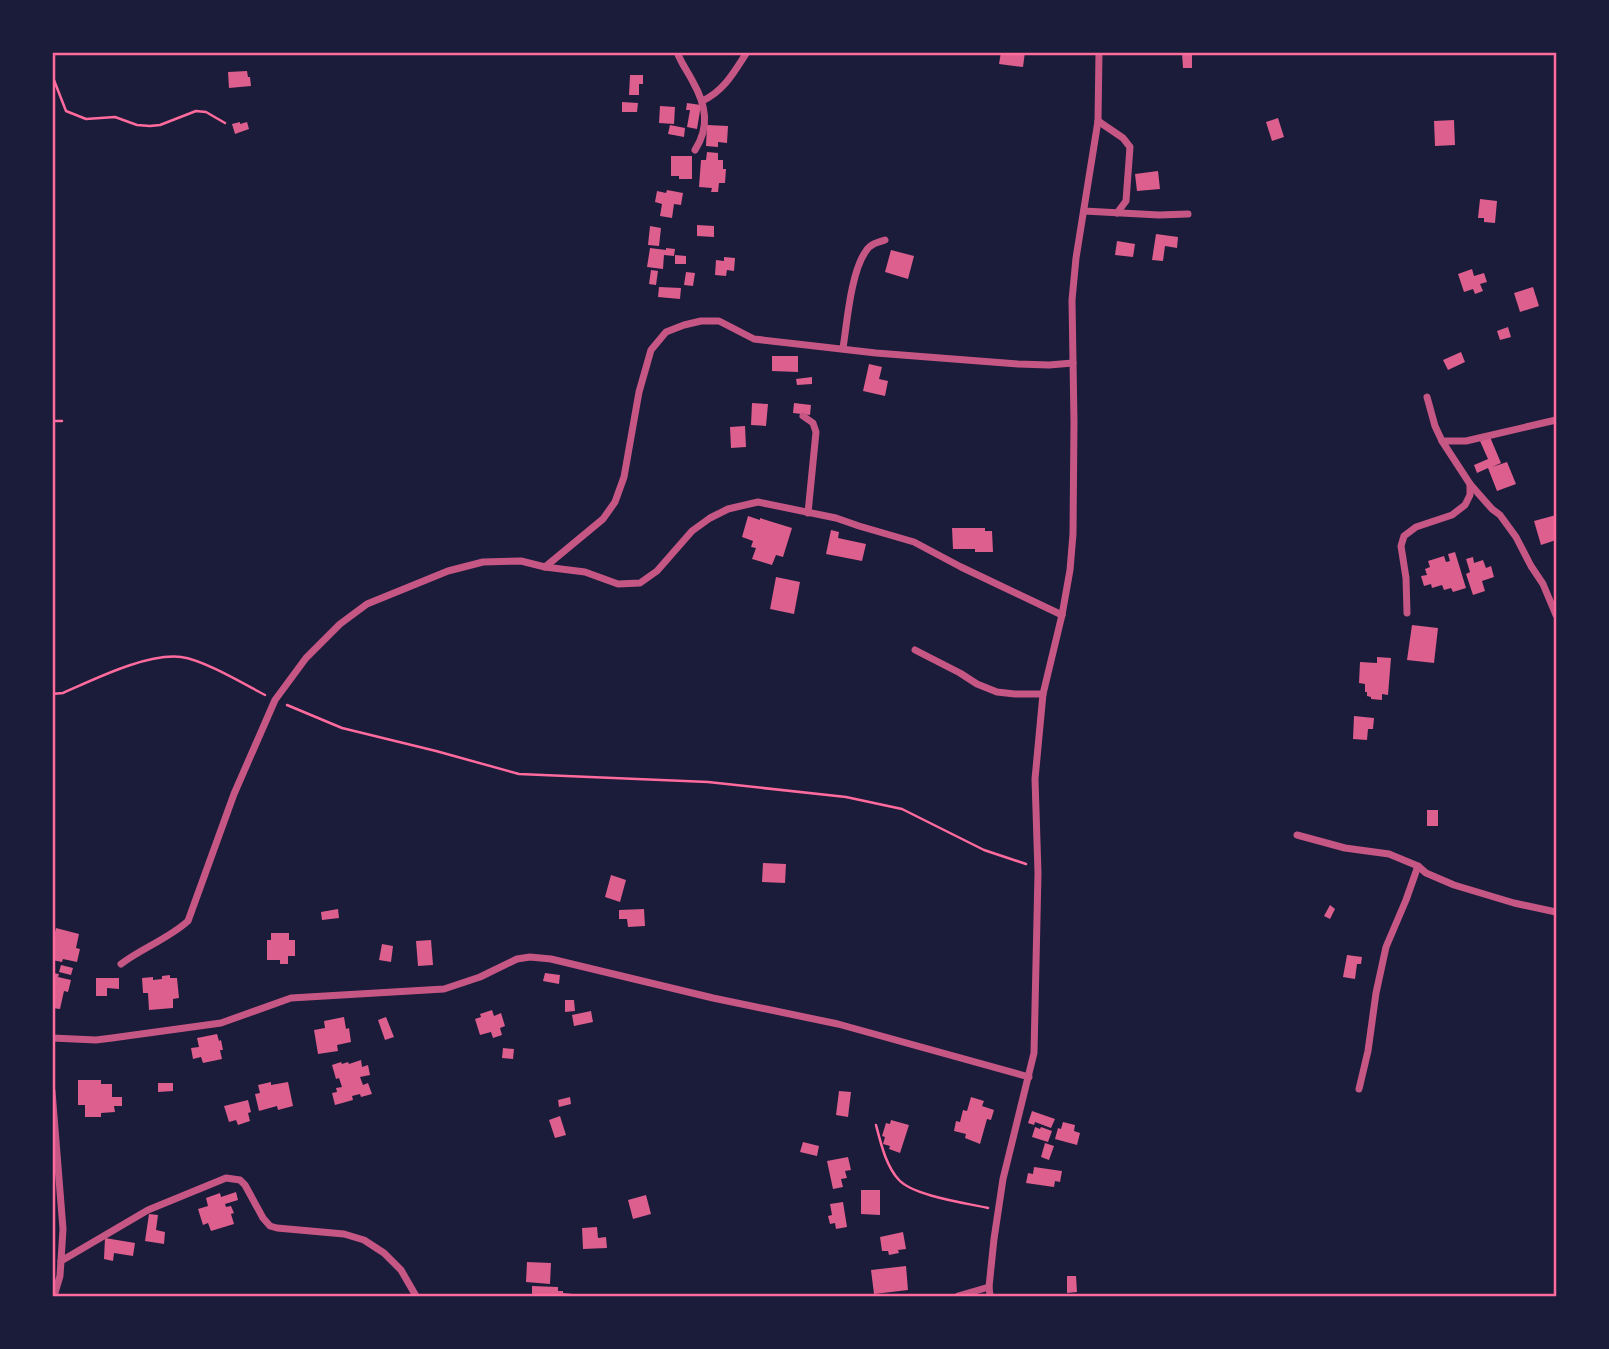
<svg xmlns="http://www.w3.org/2000/svg" width="1609" height="1349" font-family="'Alegreya Sans',sans-serif">
<rect width="100%" height="100%" fill="#1b1b3a"/>
<g fill="#dd5f8e">
<path d="M1001,52H1025L1023,67L999,64Z"/>
<path d="M1192,52V68H1183L1182,53Z"/>
<path d="M247,71L248,77H250L251,86L229,88L228,72Z"/>
<path d="M630,75H643V84H639V95H629Z"/>
<path d="M622,102L638,103L637,112H622Z"/>
<path d="M687,103L701,105L697,129L687,127L690,110H686Z"/>
<path d="M660,106L675,107L674,124L659,123Z"/>
<path d="M1278,118L1284,137L1272,141L1266,122Z"/>
<path d="M1454,120L1455,145L1435,146L1434,121Z"/>
<path d="M240,122V124L247,122L249,129L235,134L232,124Z"/>
<path d="M670,125L685,128L684,137L668,134Z"/>
<path d="M707,125L728,126L727,143L718,142V147L706,146Z"/>
<path d="M707,152L718,153V160H723V169H726L725,183H719L718,192H711L712,188L699,187L701,160H706Z"/>
<path d="M671,156H692V179H679V176H671Z"/>
<path d="M1158,171L1160,189L1137,191L1135,174Z"/>
<path d="M667,190L683,193L681,205L674,204L672,218L660,216L662,204L655,202L657,191L666,193Z"/>
<path d="M1480,199L1497,201L1495,223L1484,222V218H1478Z"/>
<path d="M697,225L714,226V237L697,236Z"/>
<path d="M650,226L661,228L659,246L648,245Z"/>
<path d="M1156,234L1178,237L1177,248L1165,246L1163,261L1152,260Z"/>
<path d="M1117,241L1135,244L1133,257L1115,255Z"/>
<path d="M650,248L666,250V248L675,249L674,256L664,255L663,269L647,267Z"/>
<path d="M891,250L914,256L908,279L885,272Z"/>
<path d="M675,255L686,256V264H675Z"/>
<path d="M724,257L735,258L734,271L727,270L726,276L715,275L716,260L724,261Z"/>
<path d="M1472,269L1474,276L1484,273L1487,282L1480,284L1483,291L1475,294L1473,289L1464,292L1458,274Z"/>
<path d="M651,270L658,271L656,285L649,284Z"/>
<path d="M686,272L695,273L693,286L684,285Z"/>
<path d="M659,287L681,288L680,299L658,297Z"/>
<path d="M1533,287L1539,306L1520,312L1514,293Z"/>
<path d="M1508,327L1511,337L1500,340L1497,331Z"/>
<path d="M1461,352L1465,362L1448,370L1443,360Z"/>
<path d="M772,356H798V372L772,371Z"/>
<path d="M869,364L882,367L879,379L888,381L885,396L863,391Z"/>
<path d="M812,377V384L797,385L796,379Z"/>
<path d="M752,403L768,404L766,426L751,425Z"/>
<path d="M794,403L811,405L810,415L793,413Z"/>
<path d="M745,426L746,447L731,448L730,427Z"/>
<path d="M1490,437L1501,463L1492,467L1507,462L1516,484L1497,491L1488,468L1477,473L1474,465L1488,459L1480,441Z"/>
<path d="M1556,515V540L1541,545L1534,521Z"/>
<path d="M748,516L760,520V518L792,528L783,557L776,555L772,565L752,559L756,548L751,547L753,541L742,537Z"/>
<path d="M952,528H985V531H992L993,552H975V549H953Z"/>
<path d="M831,530L839,532L838,538L866,544L862,561L826,554Z"/>
<path d="M1455,552L1466,588L1453,592L1451,588L1444,590L1442,585L1432,588L1431,584L1424,586L1421,576L1427,575L1425,569L1430,567L1428,561L1444,556L1446,562L1450,561L1448,554Z"/>
<path d="M1473,557L1474,563L1483,560L1486,568L1491,566L1494,577L1482,581L1485,591L1473,595L1466,574L1470,572L1466,559Z"/>
<path d="M776,577L800,582L794,614L770,609Z"/>
<path d="M1412,625L1438,628L1434,663L1407,660Z"/>
<path d="M1377,657L1391,658L1388,695L1382,694V700L1371,699V697L1367,696V692H1365V684L1359,683L1360,662L1377,663Z"/>
<path d="M1354,716L1374,718L1373,729H1368L1367,740L1353,739Z"/>
<rect x="1427" y="810" width="11" height="16"/>
<path d="M763,863L786,864L785,883L762,882Z"/>
<path d="M611,875L626,880L620,902L605,897Z"/>
<path d="M1330,905L1335,909L1330,919L1324,916Z"/>
<path d="M338,909L339,918L322,920L321,912Z"/>
<path d="M644,909L645,926L628,927L627,919H619V910Z"/>
<path d="M56,928L79,934L76,948L80,949L77,962L63,959L62,962L52,960V935L54,936Z"/>
<path d="M271,933H289V940H295V956H288V964H280V960H267V940H271Z"/>
<path d="M431,940L433,965L418,966L416,941Z"/>
<path d="M382,944L393,946L391,962L379,960Z"/>
<path d="M1347,955L1362,957L1361,964H1357L1355,979L1343,977Z"/>
<path d="M61,965L73,968L71,975L59,972Z"/>
<path d="M52,973L59,974L58,977L71,980L68,992L64,991L60,1009L52,1008Z"/>
<path d="M545,973L560,975L559,984L543,981Z"/>
<path d="M170,975V978H177L179,998L173,999V1008L149,1010L148,993H143L142,978L153,977V980L162,979V976Z"/>
<path d="M96,978H119V989L107,988V996H96Z"/>
<path d="M565,1000H574L575,1011L565,1012Z"/>
<path d="M492,1010L494,1016L501,1013L505,1026L500,1028L502,1035L493,1038L491,1032L480,1035L475,1019L481,1017L480,1014Z"/>
<path d="M591,1011L593,1022L574,1026L572,1015Z"/>
<path d="M344,1017L346,1029L349,1028L351,1042L337,1045L338,1051L318,1054L314,1030L325,1028L324,1021Z"/>
<path d="M386,1017L394,1037L385,1040L378,1020Z"/>
<path d="M217,1034L219,1041L221,1040L223,1050H220L222,1059L203,1063L201,1057L193,1059L191,1048L199,1047L197,1038Z"/>
<path d="M503,1048L514,1049L513,1059L502,1058Z"/>
<path d="M361,1060L362,1067L368,1065L370,1075L360,1077L363,1085L368,1083L372,1094L361,1097L360,1094L352,1096L353,1100L335,1105L332,1093L337,1092L336,1088L342,1087L339,1078L336,1079L332,1065L341,1062L342,1064L348,1062L349,1064Z"/>
<path d="M78,1080H101V1084H112V1097H122V1106H114L115,1112L101,1113V1117H85V1105H78Z"/>
<path d="M271,1082V1085L288,1082L293,1106L278,1110L277,1106L259,1111L255,1094L260,1093L258,1085Z"/>
<path d="M158,1083H173V1091L158,1092Z"/>
<path d="M839,1091L851,1092L848,1117L836,1115Z"/>
<path d="M570,1097L571,1104L559,1107L558,1100Z"/>
<path d="M971,1097L984,1101L982,1106L994,1110L991,1120L987,1119L980,1144L965,1138L966,1134L954,1131L956,1121L960,1122L963,1110L967,1111Z"/>
<path d="M248,1100L251,1112L248,1113L250,1121L238,1125L236,1120L229,1122L224,1106Z"/>
<path d="M1032,1111L1055,1119L1051,1128L1035,1122L1034,1125L1028,1123Z"/>
<path d="M560,1116L566,1135L555,1138L549,1120Z"/>
<path d="M891,1120L909,1125L900,1153L889,1149L890,1146L883,1144L885,1137L882,1136L886,1123L890,1124Z"/>
<path d="M1063,1122L1075,1125L1074,1131L1080,1133L1077,1145L1055,1139L1058,1128L1061,1129Z"/>
<path d="M1035,1127L1040,1129L1041,1127L1052,1131L1048,1142L1032,1137Z"/>
<path d="M803,1142L819,1146L817,1156L800,1152Z"/>
<path d="M1045,1143L1054,1146L1049,1160L1041,1157Z"/>
<path d="M848,1157L851,1170L845,1171L847,1178L841,1179L843,1187L833,1189L827,1161Z"/>
<path d="M1034,1167L1062,1171L1060,1182L1055,1181L1054,1187L1026,1183L1028,1173L1033,1174Z"/>
<path d="M861,1190H880V1215L861,1214Z"/>
<path d="M236,1192L238,1200L225,1204L226,1207L231,1206L234,1213L231,1214L234,1224L211,1231L208,1223L203,1225L198,1209L208,1206L206,1198L220,1193L221,1197Z"/>
<path d="M646,1195L651,1214L633,1219L628,1200Z"/>
<path d="M843,1202L847,1227L836,1229L835,1223L830,1224L828,1216L832,1215L830,1204Z"/>
<path d="M149,1214L158,1215L156,1230L165,1232L164,1244L145,1241Z"/>
<path d="M597,1227L598,1238L606,1237L607,1248L583,1249L582,1228Z"/>
<path d="M903,1232L906,1249L898,1250L899,1253L889,1255L888,1251H882L880,1237Z"/>
<path d="M105,1238L135,1243L133,1256L114,1253L113,1261L104,1259Z"/>
<path d="M527,1262L551,1263L550,1284L526,1282Z"/>
<path d="M906,1266L908,1290L874,1294L871,1270Z"/>
<path d="M1067,1276H1076L1077,1292L1067,1293Z"/>
<path d="M532,1286L558,1287V1291H563V1293L573,1294V1296H532Z"/>
</g>
<g fill="none" stroke-linecap="round" stroke-linejoin="round">
<g stroke="#ff6b9d" stroke-width="2.5">
<path d="M52,75L66,111L86,119L115,117L137,125L150,126L160,125L196,111L206,112L225,123"/>
<path d="M52,421H62"/>
<path d="M52,694L63,693C95,679 147,653 181,657C204,660 244,684 265,695"/>
<path d="M287,705L342,728L436,751L519,774L708,782L846,797L902,809L984,850L1026,864"/>
<path d="M876,1125C881,1144 886,1166 899,1180C914,1196 966,1203 988,1208"/>
</g>
<g stroke="#c65784" stroke-width="7">
<path d="M677,52C681,63 688,72 693,82C706,105 710,127 695,150"/>
<path d="M702,101C724,91 734,72 747,52"/>
<path d="M1098,121L1123,138L1130,147L1126,201L1117,213"/>
<path d="M1084,211L1159,215L1188,214"/>
<path d="M843,348C847,323 851,271 866,251C870,244 878,242 885,240"/>
<path d="M1427,397L1435,426L1442,441H1466L1556,420"/>
<path d="M803,416L813,423L816,432L808,513"/>
<path d="M1470,484L1492,509L1500,515L1516,537L1531,566L1543,584L1556,615"/>
<path d="M545,567L603,519L615,502L624,477L639,392L651,350L666,332L684,325L701,321H719L754,339L876,353L1018,364L1049,365L1073,363"/>
<path d="M1407,613L1406,578L1401,546L1404,536L1416,527L1452,515L1465,505L1470,495V484L1442,441"/>
<path d="M915,650L960,673L977,684L997,692L1015,694H1043"/>
<path d="M1297,835L1345,848L1389,854L1418,866L1426,873L1454,885L1514,903L1556,912"/>
<path d="M121,964C142,948 168,939 188,921L234,794L275,700L306,658L340,624L367,604L448,571L483,562L521,561L545,567L585,572L618,584L640,583L657,571L692,531L710,518L728,509L758,502L836,518L859,526L914,542L961,567L1062,615"/>
<path d="M52,1038L96,1040L112,1038L221,1023L291,998L444,989L480,977L517,959L530,957L551,959L713,998L838,1024L1029,1077"/>
<path d="M1359,1089L1368,1051L1376,993L1386,947L1406,900L1418,866"/>
<path d="M52,1091L63,1229L60,1276L54,1296"/>
<path d="M61,1261L148,1210L226,1178L240,1180L245,1185L263,1218L270,1226L277,1228L344,1234L364,1240L384,1253L401,1270L416,1296"/>
<path d="M958,1296L989,1287"/>
<path d="M990,1296L989,1287L994,1239L1003,1179L1034,1053L1038,873L1035,779L1043,694L1062,615L1070,570L1073,534L1074,422L1072,300L1076,258L1098,121L1099,52"/>
</g>
</g>
<rect width="1609" height="1349" fill="none" stroke="#1b1b3a" stroke-width="108"/>
<rect x="54" y="54" width="1501" height="1241" fill="none" stroke="#ff6b9d" stroke-width="2.5"/>
</svg>
